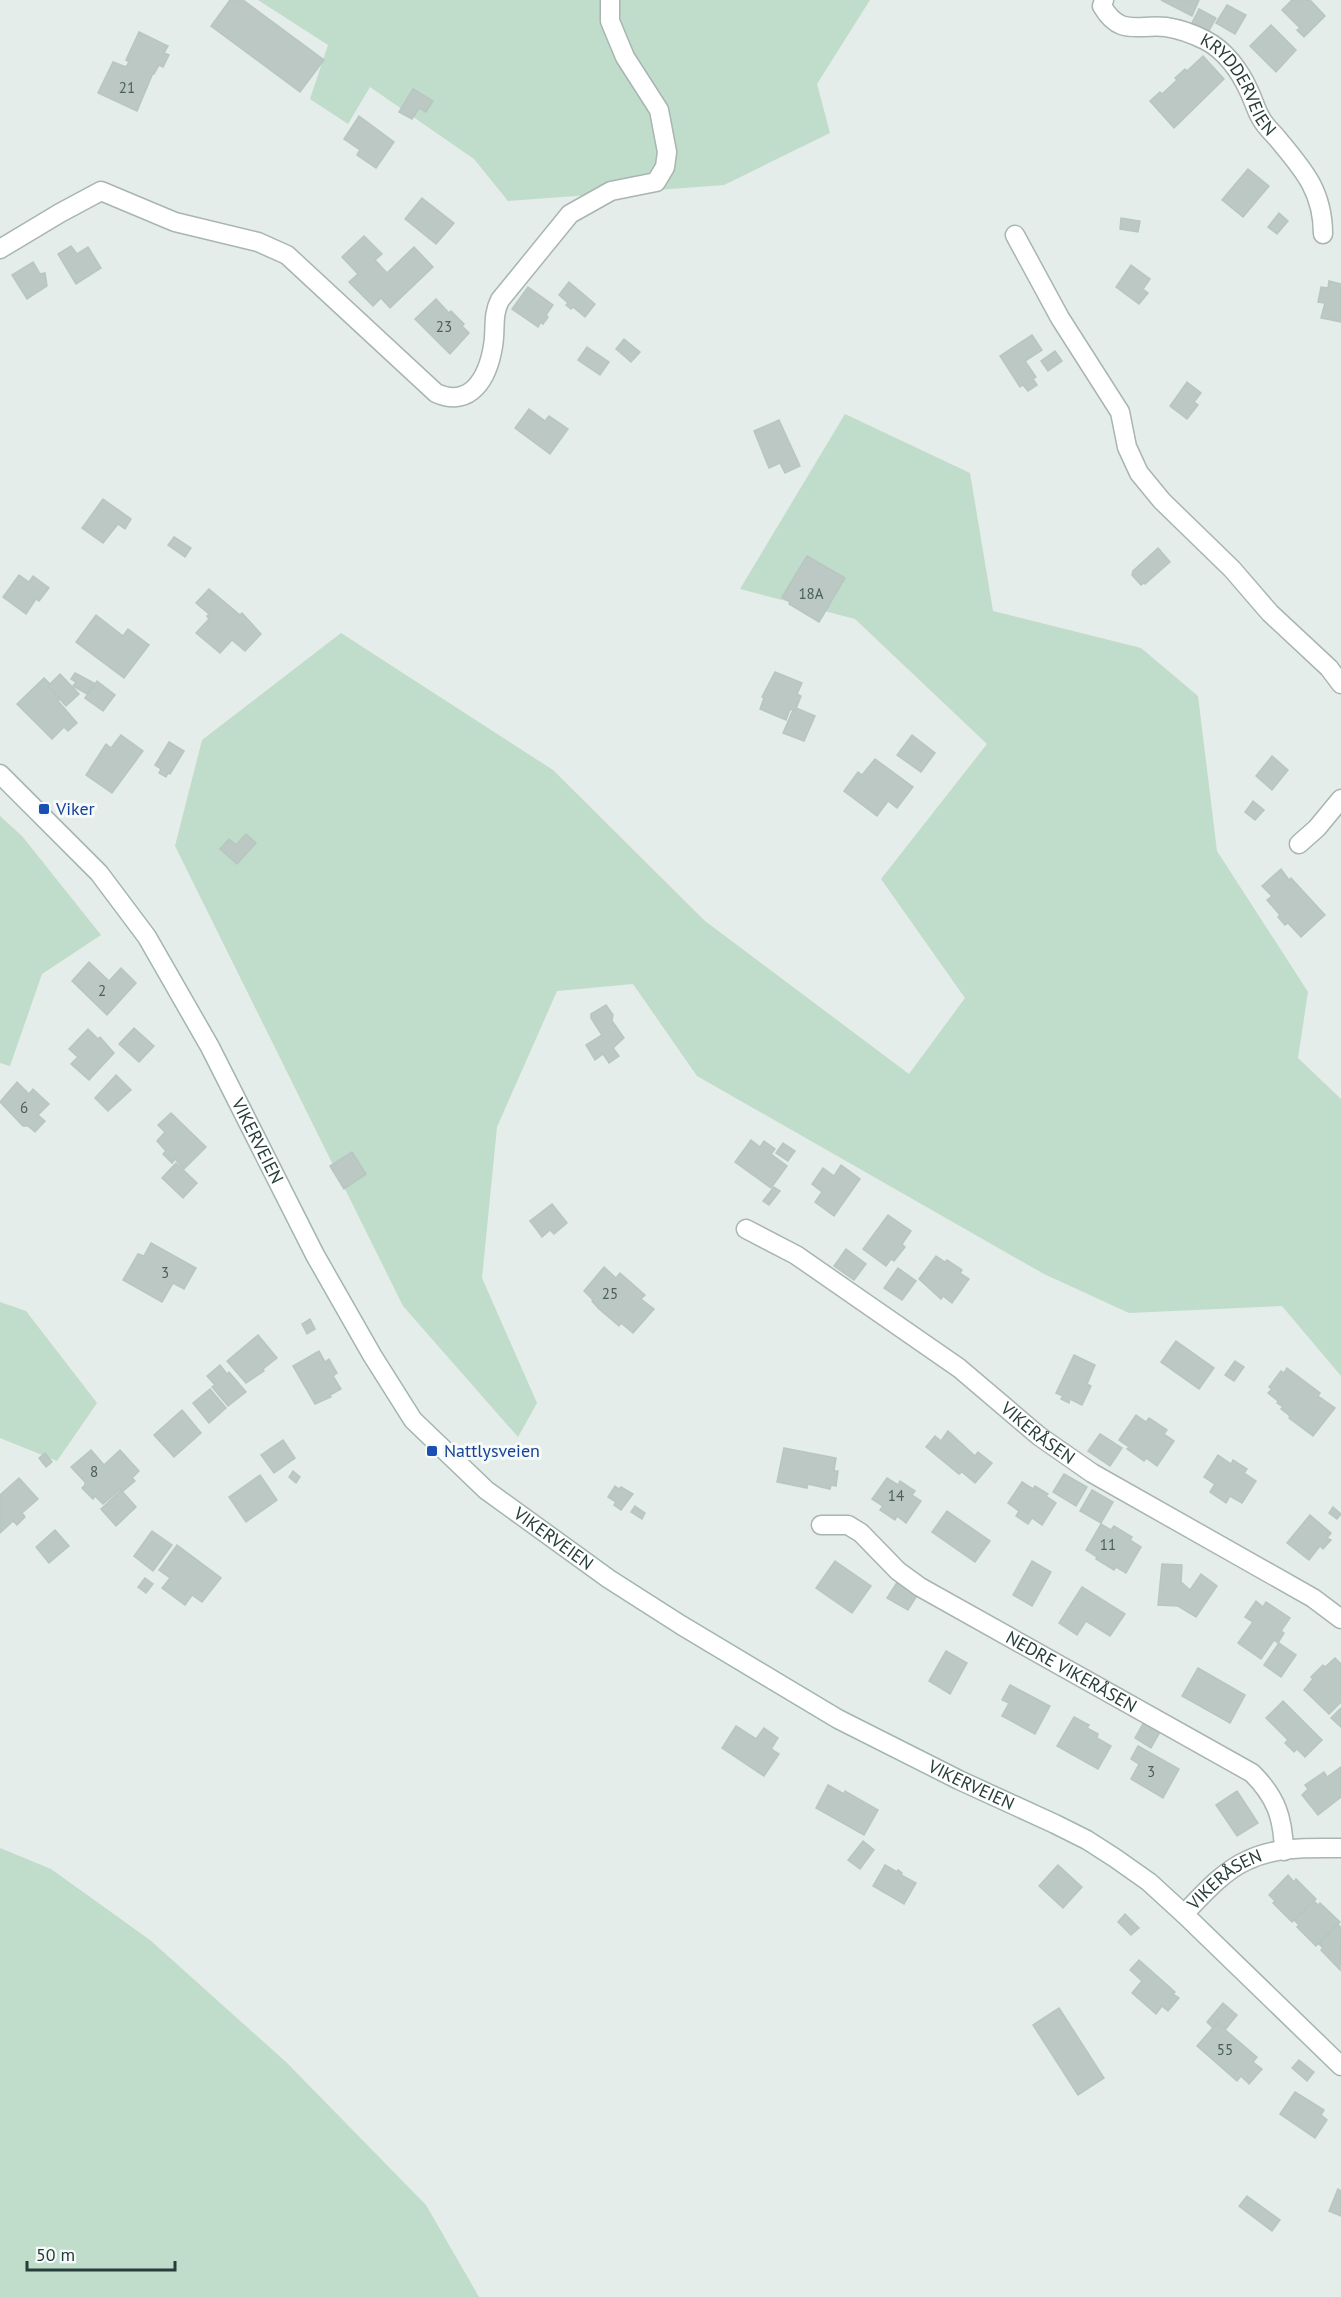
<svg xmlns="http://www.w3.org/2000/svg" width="1341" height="2297" font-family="'PT Sans',sans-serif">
<rect width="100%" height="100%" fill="#e5edea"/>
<g fill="#c0dcca">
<path d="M258,0H870L817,84L830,133L724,185L508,201L474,159L370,87L348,124L310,99L328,45Z"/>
<path d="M845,414L970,473L993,611L1141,648L1198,696L1217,851L1308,992L1298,1058L1341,1099V1376L1282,1306L1129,1313L1044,1274L697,1076L633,984L557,991L497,1127L482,1278L537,1403L518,1437L403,1306L175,846L202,740L341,633L553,770L705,921L909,1074L965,998L881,879L987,744L855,619L740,589Z"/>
<path d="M0,816L22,836L101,935L42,974L10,1066L0,1063Z"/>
<path d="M0,1302L26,1311L97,1403L57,1461L0,1438Z"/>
<path d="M0,1848L51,1869L150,1940L287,2063L426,2205L479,2297H0Z"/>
</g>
<g fill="#bbc8c3" stroke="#b8c6c1" stroke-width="1.5">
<path d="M230,0H243L324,60L300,92L211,26Z"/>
<path d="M1161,0H1199L1192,16Z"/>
<path d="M1292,0H1310L1325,16L1304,37L1297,30L1300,28L1282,10Z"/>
<path d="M1227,5L1246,15L1235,34L1216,23Z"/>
<path d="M1199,9L1216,18L1206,36L1190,27Z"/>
<path d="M1271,25L1296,50L1276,72L1250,46Z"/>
<path d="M139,32L168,46L164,53L169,55L163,67L159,65L154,74L153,73L137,111L98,93L113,62L126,67L129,62L126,60Z"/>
<path d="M1203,56L1224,79L1174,128L1150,101L1160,92L1162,94L1177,80L1175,78L1185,69L1187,71Z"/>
<path d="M413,89L433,101L426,112L419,108L412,119L399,112Z"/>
<path d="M359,116L394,142L376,168L357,155L360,150L344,139Z"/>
<path d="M1248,169L1269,186L1243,217L1222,200Z"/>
<path d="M422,198L454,223L436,244L405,219Z"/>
<path d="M1279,213L1288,221L1277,234L1268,227Z"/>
<path d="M1121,218L1140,221L1138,232L1120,229Z"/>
<path d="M364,236L382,254L375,260L387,273L414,247L433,267L390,308L381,298L373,306L349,282L358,274L342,257Z"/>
<path d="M71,246L77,254L88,247L101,268L76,284L58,254Z"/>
<path d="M33,262L40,274L45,273L47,286L27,299L12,275Z"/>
<path d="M1131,265L1150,279L1143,289L1148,293L1139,304L1116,287Z"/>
<path d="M1329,281L1341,284V322L1321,318L1325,303L1318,302L1321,287L1328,288Z"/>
<path d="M569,282L595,304L585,317L573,307L571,309L566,305L568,303L559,295Z"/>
<path d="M528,287L553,305L546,315L548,317L543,324L541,322L538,327L512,309Z"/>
<path d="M436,299L449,313L451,311L464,324L462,326L469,333L450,354L415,319Z"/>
<path d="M1032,335L1042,350L1025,361L1036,377L1033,379L1037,385L1028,391L1023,385L1020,387L1000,356Z"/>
<path d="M624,339L640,352L631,362L616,349Z"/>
<path d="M587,347L609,362L600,375L578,360Z"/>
<path d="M1055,351L1062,361L1048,371L1041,361Z"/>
<path d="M1187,382L1201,393L1194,402L1198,405L1187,419L1170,406Z"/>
<path d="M529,409L545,421L549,416L568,429L550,454L515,428Z"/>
<path d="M779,420L800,466L785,473L780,463L769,468L754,431Z"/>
<path d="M103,499L131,519L125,529L118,524L103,543L82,528Z"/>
<path d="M174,537L191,548L185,557L168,545Z"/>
<path d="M1158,548L1170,562L1145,584L1144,583L1141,585L1132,575L1133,571Z"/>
<path d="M807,556L845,578L819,622L789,604L790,602L782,597Z"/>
<path d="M19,575L29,582L33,576L49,588L39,601L36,599L26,614L3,597Z"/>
<path d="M209,589L240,615L242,613L261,634L245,651L232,640L220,653L196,633L209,619L207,616L209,614L196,603Z"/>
<path d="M96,615L123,636L128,629L149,645L124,678L76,642Z"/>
<path d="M775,672L802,683L797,694L801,696L795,711L790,709L786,720L760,709L764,698L762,697Z"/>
<path d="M75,673L94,683L87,694L73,686L76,682L71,679Z"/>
<path d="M60,674L79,694L66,706L48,686Z"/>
<path d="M44,678L50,684L48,686L60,699L58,701L77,723L68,731L64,727L52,739L17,704Z"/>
<path d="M97,681L115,695L103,711L85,698Z"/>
<path d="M796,708L815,716L804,741L783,733L793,710L795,711Z"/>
<path d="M121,735L143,751L112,793L86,775L106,744L111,748Z"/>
<path d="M912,735L935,753L921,772L897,755Z"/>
<path d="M169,742L184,751L170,774L168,773L166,777L159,773L161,769L155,765Z"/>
<path d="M1272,756L1288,770L1272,790L1256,776Z"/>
<path d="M875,759L913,787L897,808L888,801L877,816L844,791L858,772L862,775Z"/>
<path d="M1253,801L1264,810L1255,820L1245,812Z"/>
<path d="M246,834L256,843L237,864L220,849L229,839L236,845Z"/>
<path d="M1281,869L1289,880L1291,878L1325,915L1301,937L1288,923L1285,925L1278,917L1280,915L1267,900L1272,896L1262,886Z"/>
<path d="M89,962L109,981L121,968L136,983L107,1015L72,981Z"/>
<path d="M606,1005L613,1015L612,1021L624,1038L613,1048L619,1056L609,1063L603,1054L595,1060L586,1045L602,1035L591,1018V1014Z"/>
<path d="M134,1028L154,1046L139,1062L119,1044Z"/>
<path d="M88,1029L98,1039L100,1037L114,1053L89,1080L71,1064L78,1057L69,1049Z"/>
<path d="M116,1075L131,1090L108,1111L95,1098Z"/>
<path d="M17,1082L29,1094L33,1089L49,1104L38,1115L45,1121L35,1132L28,1126H23L0,1102Z"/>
<path d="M171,1113L206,1147L184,1169L175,1159L172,1163L163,1154L166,1151L157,1141L165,1132L158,1125Z"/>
<path d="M751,1140L760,1147L764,1141L775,1149L771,1154L787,1166L771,1188L735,1162Z"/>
<path d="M783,1143L795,1151L788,1161L776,1153Z"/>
<path d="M352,1152L366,1174L344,1189L330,1166Z"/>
<path d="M176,1163L197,1183L183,1198L162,1178Z"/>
<path d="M841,1165L860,1179L834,1216L815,1202L822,1192L812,1184L823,1168L834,1176Z"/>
<path d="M774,1187L780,1191L769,1205L763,1201Z"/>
<path d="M552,1204L567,1223L554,1234L550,1230L542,1237L530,1221Z"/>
<path d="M888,1215L911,1231L902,1244L905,1247L894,1261L891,1259L886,1266L863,1249Z"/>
<path d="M151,1243L196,1268L184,1289L173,1283L162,1302L123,1280L138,1254L144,1256Z"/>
<path d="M846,1249L866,1264L854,1280L834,1266Z"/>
<path d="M936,1256L945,1262L947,1260L962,1270L960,1273L969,1279L952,1303L943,1296L941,1299L919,1279Z"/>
<path d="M604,1267L616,1278L620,1273L645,1295L641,1299L654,1309L633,1333L621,1323L619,1326L599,1309L592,1301L593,1300L584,1291Z"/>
<path d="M898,1268L916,1281L902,1300L884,1288Z"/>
<path d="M310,1319L315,1329L307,1334L302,1324Z"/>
<path d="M258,1335L277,1358L263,1369L264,1371L246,1383L227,1361Z"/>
<path d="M1176,1341L1214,1368L1199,1389L1161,1362Z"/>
<path d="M319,1351L325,1362L329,1359L337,1373L333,1376L341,1389L330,1395L331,1397L315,1404L293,1366Z"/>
<path d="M1074,1355L1095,1365L1087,1384L1091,1386L1082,1405L1070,1399L1069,1403L1061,1399L1063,1396L1056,1393Z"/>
<path d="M1235,1361L1244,1367L1234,1381L1225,1375Z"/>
<path d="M220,1365L227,1374L229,1372L246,1392L228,1406L212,1387L215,1385L207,1376Z"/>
<path d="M1287,1368L1320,1393L1318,1396L1335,1408L1313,1436L1289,1418L1290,1416L1281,1409L1283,1407L1277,1403L1278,1401L1268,1393L1272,1389L1269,1387L1281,1371L1284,1373Z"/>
<path d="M210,1389L226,1408L209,1423L193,1403Z"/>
<path d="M182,1410L201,1433L174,1457L154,1435Z"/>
<path d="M1136,1415L1146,1422L1149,1418L1167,1430L1164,1434L1174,1441L1157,1466L1146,1458L1144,1461L1127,1449L1129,1447L1119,1440Z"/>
<path d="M948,1431L975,1456L978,1452L992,1463L975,1483L962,1472L959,1474L926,1447L935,1436L941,1441Z"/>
<path d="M1100,1434L1122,1448L1110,1466L1088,1451Z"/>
<path d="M283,1440L295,1458L274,1473L261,1455Z"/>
<path d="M784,1448L836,1458L834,1471H838L836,1486L831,1485L830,1489L808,1484L807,1488L777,1482Z"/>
<path d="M91,1450L104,1465L120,1450L139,1471L132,1478L135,1481L123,1491L120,1489L103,1504L95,1496L93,1499L82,1488L85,1485V1482L71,1467Z"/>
<path d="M45,1453L52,1462L46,1467L39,1458Z"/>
<path d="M1218,1455L1231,1464L1233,1460L1247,1469L1244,1473L1256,1481L1242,1503L1230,1496L1226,1503L1210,1492L1215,1484L1204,1477Z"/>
<path d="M293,1471L300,1477L296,1483L289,1477Z"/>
<path d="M1064,1474L1087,1487L1076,1506L1053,1492Z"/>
<path d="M260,1475L277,1500L246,1522L229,1497Z"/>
<path d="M19,1478L38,1499L22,1513L25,1517L17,1525L13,1521L0,1533V1495Z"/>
<path d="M887,1478L898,1485L900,1481L915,1491L912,1495L921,1501L906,1523L897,1516L895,1520L880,1510L883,1506L872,1499Z"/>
<path d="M1022,1482L1033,1489L1035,1486L1048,1494L1046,1496L1056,1503L1042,1525L1032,1518L1028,1524L1016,1516L1019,1511L1008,1503Z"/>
<path d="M615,1486L619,1489L621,1487L633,1494L621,1510L614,1505L616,1502L608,1497Z"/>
<path d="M121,1490L136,1507L116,1526L101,1509Z"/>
<path d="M1092,1490L1113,1502L1101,1523L1080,1511Z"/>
<path d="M635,1506L645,1513L642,1519L631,1512Z"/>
<path d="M1333,1507L1341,1514L1337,1519L1329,1513Z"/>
<path d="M947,1511L990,1541L975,1562L932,1532Z"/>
<path d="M1310,1515L1331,1533L1327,1538L1331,1540L1323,1549L1320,1546L1309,1560L1287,1543Z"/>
<path d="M1101,1524L1111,1530L1114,1526L1132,1537L1130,1540L1141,1547L1126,1573L1116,1567L1114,1570L1096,1559L1097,1557L1086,1550Z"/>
<path d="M55,1530L69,1546L49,1563L36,1547Z"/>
<path d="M152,1531L172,1545L153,1571L134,1556Z"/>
<path d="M177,1545L221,1578L202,1602L192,1595L185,1605L162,1588L170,1578L159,1570Z"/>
<path d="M835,1561L871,1586L852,1613L816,1588Z"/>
<path d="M1032,1561L1051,1572L1032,1606L1013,1595Z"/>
<path d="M1162,1564L1182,1565L1181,1582L1190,1590L1201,1574L1217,1586L1196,1617L1178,1606L1158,1605Z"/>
<path d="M145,1578L153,1584L146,1593L138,1587Z"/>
<path d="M898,1581L918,1594L908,1610L887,1598Z"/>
<path d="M1082,1587L1125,1614L1110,1636L1086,1621L1077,1635L1059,1623Z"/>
<path d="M1256,1601L1263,1607L1266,1602L1290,1618L1281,1631L1284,1633L1278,1643L1274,1640L1261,1659L1238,1643L1253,1622L1245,1617Z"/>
<path d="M1279,1643L1296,1655L1281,1677L1264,1665Z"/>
<path d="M946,1651L967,1663L950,1694L929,1681Z"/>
<path d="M1335,1658L1341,1664V1702L1329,1714L1304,1690L1313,1679L1311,1677L1323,1665L1325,1667Z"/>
<path d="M1198,1668L1245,1695L1230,1723L1182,1696Z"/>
<path d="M1010,1685L1050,1706L1035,1734L1002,1716L1009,1703L1002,1700Z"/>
<path d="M1283,1701L1322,1740L1305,1757L1297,1749L1294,1752L1285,1743L1288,1740L1266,1718Z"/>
<path d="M1341,1708V1727L1331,1718Z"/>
<path d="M1074,1717L1089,1725L1087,1728L1098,1734L1097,1738L1111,1746L1098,1769L1057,1746Z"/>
<path d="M1144,1722L1160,1732L1151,1748L1135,1738Z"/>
<path d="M736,1726L756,1739L764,1728L778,1738L771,1749L779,1754L764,1776L722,1748Z"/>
<path d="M1138,1746L1179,1769L1163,1798L1131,1779L1139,1764L1131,1759Z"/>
<path d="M1341,1767V1797L1318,1815L1302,1795L1308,1789L1305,1785L1324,1772L1327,1777Z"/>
<path d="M828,1785L844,1794L845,1791L878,1810L864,1835L816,1808Z"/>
<path d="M1237,1791L1258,1823L1237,1836L1216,1805Z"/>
<path d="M863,1841L874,1850L860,1869L848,1860Z"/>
<path d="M885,1865L897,1872L898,1870L902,1873L901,1875L916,1883L904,1904L873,1886Z"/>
<path d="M1058,1865L1082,1887L1063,1908L1039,1886Z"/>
<path d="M1288,1875L1294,1882L1296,1879L1316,1899L1292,1922L1273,1903L1275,1901L1269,1895Z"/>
<path d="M1314,1901L1318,1905L1320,1903L1340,1922L1316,1946L1297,1927L1299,1925L1294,1920Z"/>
<path d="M1125,1914L1139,1928L1131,1935L1118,1922Z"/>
<path d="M1338,1924L1341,1928L1340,1970L1321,1950L1323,1948L1319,1944Z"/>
<path d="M1139,1960L1175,1992L1173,1994L1179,1998L1168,2011L1162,2006L1156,2014L1132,1993L1142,1981L1130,1970Z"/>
<path d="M1223,2003L1237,2015L1225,2030L1217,2023L1213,2028L1207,2022Z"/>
<path d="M1059,2008L1104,2078L1078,2095L1033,2025Z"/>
<path d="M1217,2023L1257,2057L1253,2062L1262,2069L1249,2084L1241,2076L1237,2081L1197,2046Z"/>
<path d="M1299,2060L1314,2072L1307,2081L1292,2068Z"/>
<path d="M1295,2092L1324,2110L1321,2115L1327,2120L1315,2138L1280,2114Z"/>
<path d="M1338,2189L1341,2191V2216L1329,2211Z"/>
<path d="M1247,2196L1280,2220L1272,2231L1239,2206Z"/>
</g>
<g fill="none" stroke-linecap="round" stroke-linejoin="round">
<g stroke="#a8b5b1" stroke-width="21">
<g id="minor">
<path id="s1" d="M1104,0L1102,6C1120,37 1137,24 1166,27C1179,29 1193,34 1205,40C1225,50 1240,71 1249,91C1254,101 1256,111 1262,120C1266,127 1272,132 1277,138C1303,169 1323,191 1323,234"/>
<path d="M1015,235L1060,318L1120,412L1127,447L1139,473L1162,501L1232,569L1270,613L1329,668L1341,684"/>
<path d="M0,249L60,213L101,191L175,222L258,242L287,255L436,393C471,409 488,377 493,346C496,330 492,315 500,300L570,214L611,191L656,182L665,167L667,152L659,110L625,57L610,21V0"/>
<path d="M1299,844L1317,828L1341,799"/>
<path id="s2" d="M746,1229L796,1255L959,1368L1039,1436L1092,1473L1313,1598L1341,1619"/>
<path id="s3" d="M821,1525H848L861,1533L898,1571L920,1587L1252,1773C1276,1797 1283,1817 1284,1851"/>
<path id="s4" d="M1184,1914C1203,1894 1223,1871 1248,1860C1277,1846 1311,1848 1341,1848"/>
</g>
</g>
<g stroke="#a2b5af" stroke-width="21">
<g id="secondary">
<path id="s5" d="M0,774L99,873L147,937L210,1047L315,1255L372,1355L413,1420L486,1490L609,1579L681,1625L838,1719L959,1780L1055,1824L1087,1840L1115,1858L1149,1882L1184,1914L1341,2066"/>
</g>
</g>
<use href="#minor" stroke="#fff" stroke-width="18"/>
<use href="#secondary" stroke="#fff" stroke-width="18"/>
</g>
<g fill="#1a4fb4" stroke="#f6faf8" stroke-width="2">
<rect x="38" y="803" width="12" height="12" rx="3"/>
<rect x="426" y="1445" width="12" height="12" rx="3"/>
</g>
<g text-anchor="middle" stroke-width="6" stroke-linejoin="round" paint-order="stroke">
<g font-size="15" fill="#4b605c">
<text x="127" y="93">21</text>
<text x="444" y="332">23</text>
<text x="811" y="599">18A</text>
<text x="102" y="996">2</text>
<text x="24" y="1113">6</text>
<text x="165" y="1278">3</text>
<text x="610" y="1299">25</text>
<text x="94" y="1477">8</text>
<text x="896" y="1501">14</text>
<text x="1108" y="1550">11</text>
<text x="1151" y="1777">3</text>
<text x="1225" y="2055">55</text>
</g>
<g font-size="18" fill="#263d39" stroke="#f6faf8">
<text dy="6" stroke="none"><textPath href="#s1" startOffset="177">KRYDDERVEIEN</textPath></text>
<text dy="6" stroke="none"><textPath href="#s5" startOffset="452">VIKERVEIEN</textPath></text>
<text dy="6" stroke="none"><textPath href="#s2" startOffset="357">VIKERÅSEN</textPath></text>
<text dy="6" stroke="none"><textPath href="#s5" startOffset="956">VIKERVEIEN</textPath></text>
<text dy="6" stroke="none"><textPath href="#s3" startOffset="296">NEDRE VIKERÅSEN</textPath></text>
<text dy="6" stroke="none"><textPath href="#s5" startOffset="1442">VIKERVEIEN</textPath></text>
<text dy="6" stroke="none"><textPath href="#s4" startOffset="54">VIKERÅSEN</textPath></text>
</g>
<g font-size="18" fill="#164399" stroke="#f6faf8" text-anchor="start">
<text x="56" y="815">Viker</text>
<text x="444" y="1457">Nattlysveien</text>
</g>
</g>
<path d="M27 2261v9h148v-9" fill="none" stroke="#263d39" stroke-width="3"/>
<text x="36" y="2261" font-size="18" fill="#263d39" stroke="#f6faf8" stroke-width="4.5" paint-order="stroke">50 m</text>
</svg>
